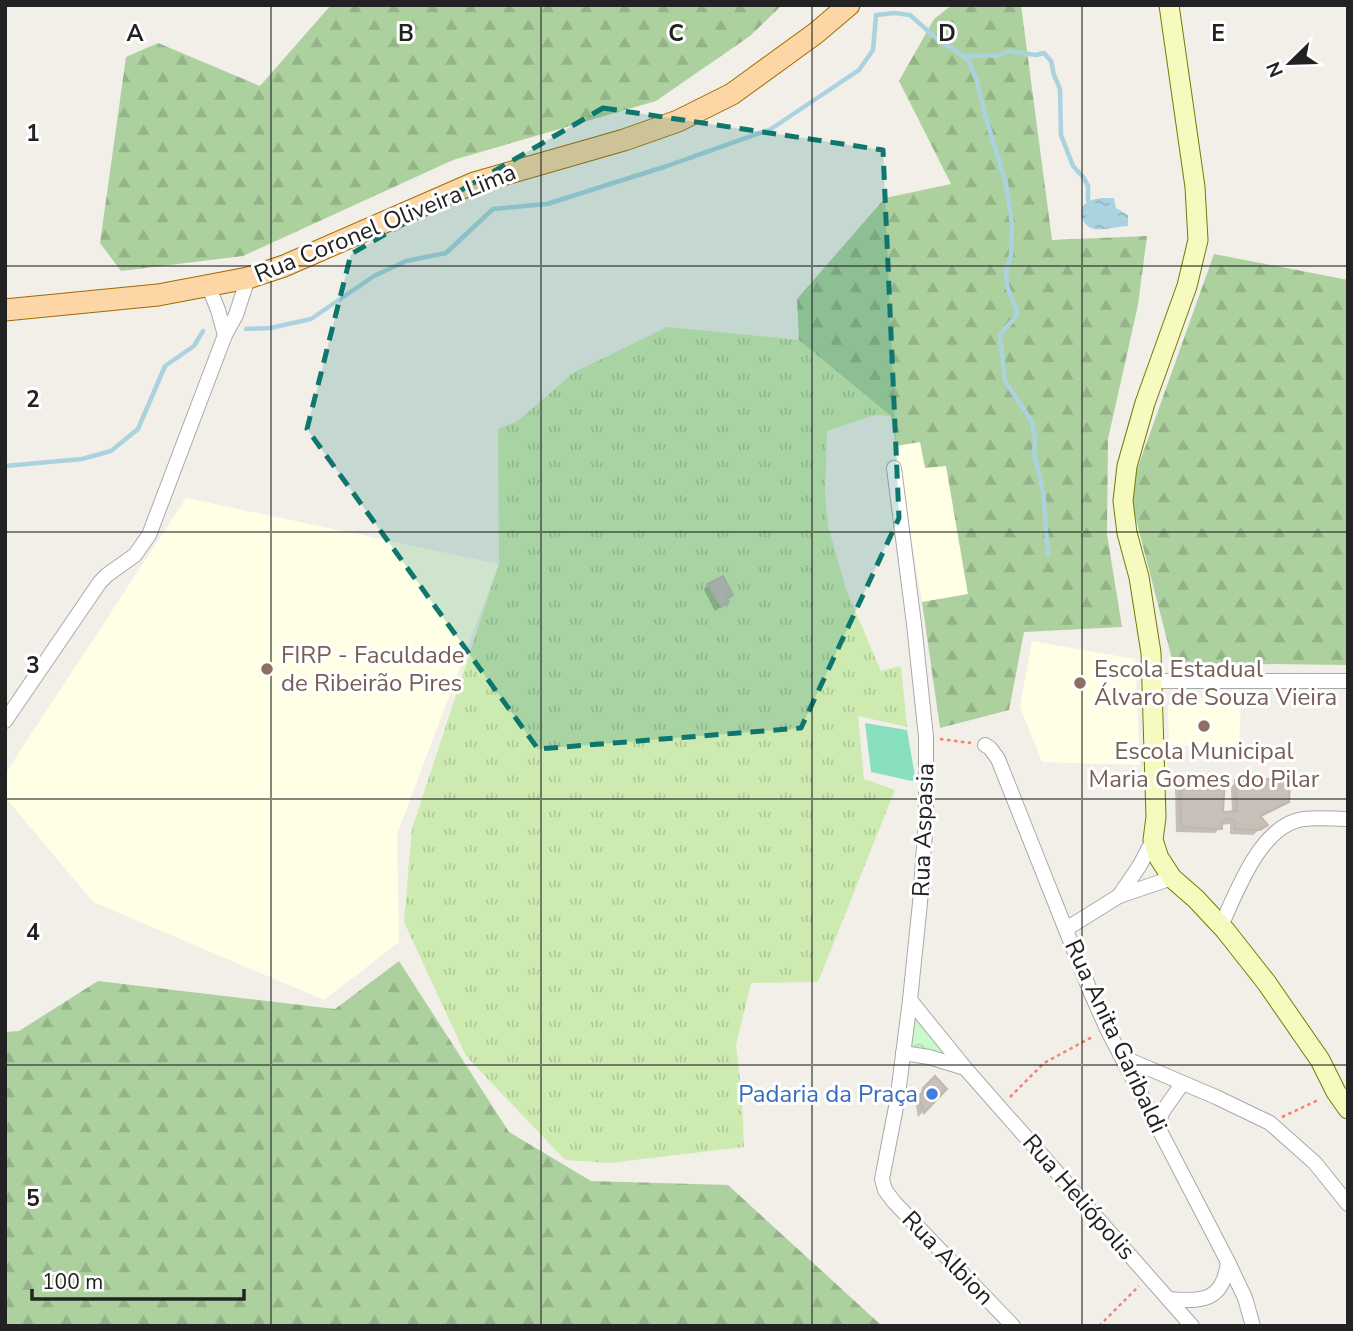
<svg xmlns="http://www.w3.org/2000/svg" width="1353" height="1331" font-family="'Nunito Sans',sans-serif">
<defs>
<pattern id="grass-tufts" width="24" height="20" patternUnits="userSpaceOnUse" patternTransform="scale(1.75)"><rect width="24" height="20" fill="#cdebb0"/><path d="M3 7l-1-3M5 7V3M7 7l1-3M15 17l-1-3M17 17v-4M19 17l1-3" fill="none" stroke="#b0c997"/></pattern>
<pattern id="forest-firs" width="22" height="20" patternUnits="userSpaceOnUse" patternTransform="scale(1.75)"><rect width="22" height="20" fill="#add19e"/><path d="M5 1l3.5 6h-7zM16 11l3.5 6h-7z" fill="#95b388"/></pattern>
<pattern id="park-crowns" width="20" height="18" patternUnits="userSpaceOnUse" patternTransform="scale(1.75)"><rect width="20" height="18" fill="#c8facc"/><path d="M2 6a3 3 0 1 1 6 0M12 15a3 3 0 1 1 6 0" fill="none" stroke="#acd6af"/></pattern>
<pattern id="water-ripples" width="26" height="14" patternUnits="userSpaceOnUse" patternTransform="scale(1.75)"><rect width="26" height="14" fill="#aad3df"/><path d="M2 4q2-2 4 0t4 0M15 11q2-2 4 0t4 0" fill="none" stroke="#92b5bf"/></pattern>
</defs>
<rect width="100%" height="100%" fill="#f2efe9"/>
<g fill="#ffffe5">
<path d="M920,442L946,465L968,595L922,602L896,446Z"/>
<path d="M186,498L499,564L397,834L399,942L324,1000L93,902L5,797V774Z"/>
<path d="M1032,641L1135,659L1140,765L1042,762L1020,707Z"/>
<path d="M1179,697L1241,699L1239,749L1169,745L1168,707L1173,700Z"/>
</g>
<path fill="url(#grass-tufts)" d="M667,327L799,340L892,416L874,415L827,431L825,495L828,526L847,592L881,671L901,666L907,727L858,716L864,779L895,790L818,982L751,983L736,1045L742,1098L744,1147L609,1163L565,1160L466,1056L404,922L412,829L499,564L498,429L518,421L573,373Z"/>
<g fill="url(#forest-firs)">
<path d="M331,5H782L750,36L656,101L453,160L243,256L121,271L100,243L126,57L158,43L260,86Z"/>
<path d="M952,5H1021L1052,240L1147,236L1138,305L1108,439L1107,534L1122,627L1024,632L1009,710L940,728L922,602L968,594L946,466L925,468L920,442L896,446L891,416L799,340L797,299L885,198L951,184L899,81L934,19Z"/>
<path d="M1214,254L1348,280V665L1173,663L1129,492Z"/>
<path d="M399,961L509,1132L591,1181L728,1185L882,1326H5V1032L19,1031L98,981L335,1009Z"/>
</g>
<path fill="url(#park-crowns)" d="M911,1015L934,1033L954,1061L908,1049Z"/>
<path fill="#88e0be" d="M865,723L907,730L916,782L871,772Z"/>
<path fill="url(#water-ripples)" d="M1102,198H1114L1116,208L1128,215V226C1119,226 1102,231 1094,229C1082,226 1076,210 1086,203C1091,199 1096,199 1102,198Z"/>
<g fill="#0003">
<path d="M709,585L731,595L726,600L727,602L715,611L704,590Z"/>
<path d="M1180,780L1222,814L1232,813L1231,787L1236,781L1287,802L1281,807L1259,818L1265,825L1253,835L1230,834V824L1221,825L1220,828L1215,833L1176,832L1175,786Z"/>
<path d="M935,1079L945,1089L918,1117L916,1106L918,1095Z"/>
</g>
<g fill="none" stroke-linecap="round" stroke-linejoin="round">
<g stroke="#aad3df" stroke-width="4.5">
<path d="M965,57L984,55L997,56L1008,51L1036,55L1044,53L1051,61L1054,75L1060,89L1061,135L1073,166L1084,178L1088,186V200"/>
<path d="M246,329L270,328L311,319L374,276L406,261L446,253L493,209L547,204L667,166L771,129L859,70L873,50L876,15L895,13L910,15L936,38L968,59L977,82L985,115L1006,184L1012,224L1011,255L1006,271L1007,286L1018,314L1000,335L1005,381L1032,422L1035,439L1034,453L1043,491L1048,554"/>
<path d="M5,466L82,459L111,451L138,429L165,366L194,346L203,331"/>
</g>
</g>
<g fill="#c7bfb8" stroke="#c4b6ab" stroke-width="2">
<path d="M723,576L733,595L727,598L729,602L721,607L708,584Z"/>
<path d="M1290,778L1289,802L1260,816L1268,825L1260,830L1235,829L1234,819L1222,820V829L1181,827L1180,779H1225L1223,812L1237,811L1235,780Z"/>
<path d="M935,1076L947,1089L924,1113L920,1100L923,1088Z"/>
</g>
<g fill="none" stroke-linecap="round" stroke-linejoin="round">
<g stroke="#a9a9a9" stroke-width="16">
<g id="minor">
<path d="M208,285L218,310L225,335"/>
<path d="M894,468L914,624L926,737V818L920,903L910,1000L897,1102L882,1179L885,1190L894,1202L1013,1326"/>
<path d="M1153,681H1348"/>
<path d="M5,721L100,582L107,575L135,555L149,535L225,335L236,315L248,278"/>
<path d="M985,745L990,748L998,759L1091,993L1107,1029L1228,1262L1245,1298L1253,1326"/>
<path d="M1119,896L1140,865L1153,840"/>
<path d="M1221,926C1237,891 1261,824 1304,819C1318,817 1334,819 1348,819"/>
<path d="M1066,929L1119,896L1172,878"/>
<path d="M910,1000L965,1068L1192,1326"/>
<path d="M903,1053L929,1057L965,1068"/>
<path d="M1122,1057L1216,1097L1270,1123L1315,1163L1348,1204"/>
<path d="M1157,1126L1163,1111L1182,1084"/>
<path d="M1169,1299C1203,1302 1223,1301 1228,1262"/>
</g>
</g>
<g stroke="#707d05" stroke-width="21">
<path id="secondary" d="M1169,5L1195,187L1198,240L1187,286L1145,403L1127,466L1123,501L1127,533L1139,577L1151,653L1156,817L1153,840L1159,858L1172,878L1196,899L1225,930L1266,982L1320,1060L1336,1092L1348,1109"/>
</g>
<g stroke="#a06b00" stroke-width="23">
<path id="primary" d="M5,310L158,295L248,278L284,266L474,183L624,140L678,121L732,94L816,33L849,5"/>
</g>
<g stroke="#fa8072" stroke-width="2.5" stroke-dasharray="3.5 3.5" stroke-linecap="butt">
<path d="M940,739L971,743"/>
<path d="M1010,1097L1044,1063L1094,1036"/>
<path d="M1282,1117L1320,1099"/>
<path d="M1099,1326L1139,1286"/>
</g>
<use href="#minor" stroke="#fff" stroke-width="14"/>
<use href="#secondary" stroke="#f7fabf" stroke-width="19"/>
<use href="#primary" stroke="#fcd6a4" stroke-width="21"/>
</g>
<path fill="#0f766e" fill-opacity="0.2" stroke="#0f766e" stroke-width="5" stroke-dasharray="14 9" stroke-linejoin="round" d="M603,108L883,150L899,518L801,728L538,749L307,429L351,254Z"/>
<path fill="none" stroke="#222" stroke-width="2" stroke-opacity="0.55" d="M271,5V1326M541,5V1326M812,5V1326M1082,5V1326M5,266H1348M5,532H1348M5,799H1348M5,1065H1348"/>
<g fill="#8d6e63" stroke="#fff" stroke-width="2.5">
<circle cx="267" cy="669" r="7"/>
<circle cx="1080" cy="683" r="7"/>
<circle cx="1204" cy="726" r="7"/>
</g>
<circle fill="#3f7fe0" stroke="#fff" stroke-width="2.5" cx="932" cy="1094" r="7"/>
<g text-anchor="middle" stroke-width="6" stroke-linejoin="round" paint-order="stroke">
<g font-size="24" fill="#222" stroke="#fff">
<text transform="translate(385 223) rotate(-22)" y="8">Rua Coronel Oliveira Lima</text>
<text transform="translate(923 830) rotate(-88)" y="8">Rua Aspasia</text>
<text transform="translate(1116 1036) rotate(65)" y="8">Rua Anita Garibaldi</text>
<text transform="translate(1079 1197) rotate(49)" y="8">Rua Heliópolis</text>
<text transform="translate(948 1258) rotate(46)" y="8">Rua Albion</text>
</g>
<g font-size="24" fill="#785e54" stroke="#fff" text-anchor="start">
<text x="281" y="663">FIRP - Faculdade<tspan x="281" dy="28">de Ribeirão Pires</tspan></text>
<text x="1094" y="677">Escola Estadual<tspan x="1094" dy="28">Álvaro de Souza Vieira</tspan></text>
<text x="1204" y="759" text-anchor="middle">Escola Municipal<tspan x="1204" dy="28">Maria Gomes do Pilar</tspan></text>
</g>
<g font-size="24" fill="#366cbe" stroke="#fff" text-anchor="end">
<text x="918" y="1102">Padaria da Praça</text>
</g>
</g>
<g font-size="23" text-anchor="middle" font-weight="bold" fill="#222" stroke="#fff" stroke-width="6" stroke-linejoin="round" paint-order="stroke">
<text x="135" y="41">A</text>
<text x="406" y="41">B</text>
<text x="676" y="41">C</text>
<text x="947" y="41">D</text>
<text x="1218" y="41">E</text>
<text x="33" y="141">1</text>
<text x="33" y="407">2</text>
<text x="33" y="673">3</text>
<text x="33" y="940">4</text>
<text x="33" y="1206">5</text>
</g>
<rect width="1353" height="1331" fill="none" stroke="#222222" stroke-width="14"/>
<g transform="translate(1290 63) rotate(247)" stroke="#ffffff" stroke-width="5" paint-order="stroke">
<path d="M0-5L12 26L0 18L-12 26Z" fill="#222222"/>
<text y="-10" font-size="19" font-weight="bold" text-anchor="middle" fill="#222222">N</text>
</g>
<path d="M32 1289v10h212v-10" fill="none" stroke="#222222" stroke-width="3.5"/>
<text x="42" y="1289" font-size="21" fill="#222222" stroke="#ffffff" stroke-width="5" paint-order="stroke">100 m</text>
</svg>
